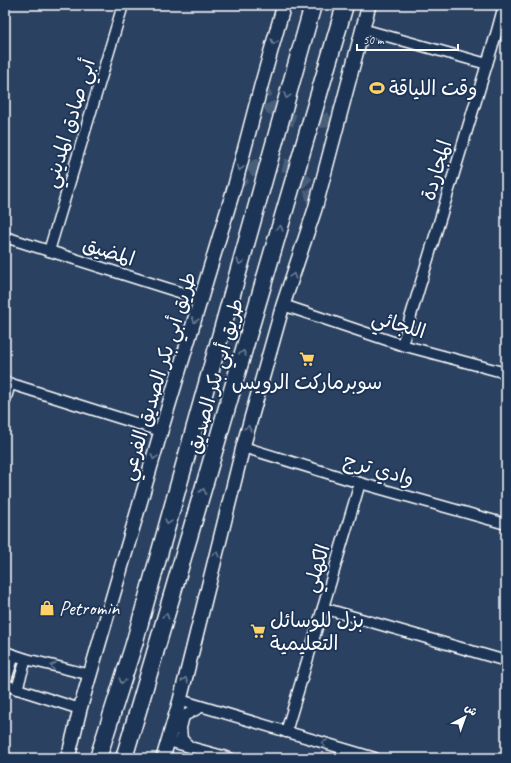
<svg xmlns="http://www.w3.org/2000/svg" width="511" height="763" font-family="Caveat,'Playpen Sans Arabic',sans-serif">
<rect width="100%" height="100%" fill="#2a4161"/>
<filter id="ink" filterUnits="userSpaceOnUse"><feTurbulence type="fractalNoise" baseFrequency=".025" numOctaves="2"/><feDisplacementMap in="SourceGraphic" scale="8" xChannelSelector="R" yChannelSelector="G"/><feConvolveMatrix kernelMatrix="1 2 1 2 8 2 1 2 1" color-interpolation-filters="sRGB"/></filter>
<g filter="url(#ink)">
<g fill="none" stroke-linecap="round" stroke-linejoin="round">
<g stroke="#4a5e79" stroke-width="13" stroke-dasharray="13 6" stroke-linecap="butt">
<path d="M261,86L271,108L293,120L304,123L326,121L342,108"/>
<path d="M235,185L256,166L269,161L292,167L309,185L315,209"/>
</g>
<g stroke="#fff" stroke-width="13">
<g id="minor">
<path d="M362,29L487,64"/>
<path d="M5,237L201,299"/>
<path d="M49,251L123,5"/>
<path d="M283,305L402,345L506,373"/>
<path d="M402,345L497,31L504,5"/>
<path d="M5,382L161,431"/>
<path d="M5,401L10,384"/>
<path d="M243,447L360,483L506,524"/>
<path d="M323,608L506,661"/>
<path d="M5,652L26,659L91,675"/>
<path d="M5,683L14,655"/>
<path d="M5,685L80,709"/>
<path d="M17,689L26,659"/>
<path d="M180,700L375,758"/>
<path d="M286,732L360,483"/>
<path d="M168,741L230,758"/>
<path d="M189,746L182,739L181,728L184,716L201,707"/>
</g>
</g>
<g stroke="#fff" stroke-width="16">
<g id="tertiary">
<path d="M68,758L80,709L161,431L235,185L261,86L284,5"/>
<path d="M163,758L180,700L243,447L283,305L315,209L369,5"/>
</g>
</g>
<g stroke="#fff" stroke-width="19">
<g id="primary">
<path d="M98,758L134,644"/>
<path d="M124,758L155,653"/>
</g>
</g>
<use href="#minor" stroke="#1d3557" stroke-width="10"/>
<use href="#tertiary" stroke="#1d3557" stroke-width="13"/>
<use href="#primary" stroke="#1d3557" stroke-width="16"/>
<g stroke="#fff" stroke-width="19" stroke-linecap="butt">
<g id="primary-bridge">
<path d="M134,644L313,5"/>
<path d="M155,653L345,5"/>
</g>
</g>
<use href="#primary-bridge" stroke="#1d3557" stroke-width="16"/>
</g>
<defs><path id="oneway-chevron" d="M-2-3.5L2.5 0L-2 3.5" fill="none" stroke-width="1.6" stroke-linecap="round" stroke-linejoin="round"/></defs>
<g stroke="#6c7c92">
<use href="#oneway-chevron" transform="translate(274 42) rotate(106)"/>
<use href="#oneway-chevron" transform="translate(287 96) rotate(106)"/>
<use href="#oneway-chevron" transform="translate(240 168) rotate(105)"/>
<use href="#oneway-chevron" transform="translate(280 228) rotate(-74)"/>
<use href="#oneway-chevron" transform="translate(240 262) rotate(106)"/>
<use href="#oneway-chevron" transform="translate(293 276) rotate(-72)"/>
<use href="#oneway-chevron" transform="translate(195 320) rotate(107)"/>
<use href="#oneway-chevron" transform="translate(243 353) rotate(-74)"/>
<use href="#oneway-chevron" transform="translate(248 428) rotate(-74)"/>
<use href="#oneway-chevron" transform="translate(154 457) rotate(106)"/>
<use href="#oneway-chevron" transform="translate(203 491) rotate(-74)"/>
<use href="#oneway-chevron" transform="translate(168 522) rotate(106)"/>
<use href="#oneway-chevron" transform="translate(216 554) rotate(-76)"/>
<use href="#oneway-chevron" transform="translate(166 616) rotate(-74)"/>
<use href="#oneway-chevron" transform="translate(53 666) rotate(-166)"/>
<use href="#oneway-chevron" transform="translate(185 680) rotate(-76)"/>
<use href="#oneway-chevron" transform="translate(122 681) rotate(108)"/>
<use href="#oneway-chevron" transform="translate(324 743) rotate(-164)"/>
</g>
</g>
<defs>
<g id="stadium-bare" transform="scale(1.2)"><path d="M0-5a6.5 5 0 1 0 0 10a6.5 5 0 1 0 0-10ZM-3.5-1.8h7v3.6h-7Z" fill="#ffd166" stroke="#1d3557" stroke-width="2.5" paint-order="stroke"/></g>
<g id="supermarket-bare" transform="scale(1.2)"><path d="M-6-5.5h2.5l.6 2H6L4.5 2H-2.5L-4.4-4H-6ZM-1.5 3.2a1.3 1.3 0 1 0 .1 0ZM3 3.2a1.3 1.3 0 1 0 .1 0Z" fill="#ffd166" stroke="#1d3557" stroke-width="2.5" paint-order="stroke"/></g>
<g id="shop-bare" transform="scale(1.2)"><path d="M-5-2.5h2.3a2.7 3.5 0 0 1 5.4 0H5L5.5 6h-11ZM-1.5-2.5h3a1.5 2.3 0 0 0-3 0Z" fill="#ffd166" stroke="#1d3557" stroke-width="2.5" paint-order="stroke"/></g>
</defs>
<g fill-rule="evenodd">
<use href="#stadium-bare" x="377" y="88"/>
<use href="#supermarket-bare" x="307" y="359"/>
<use href="#shop-bare" x="47" y="608"/>
<use href="#supermarket-bare" x="258" y="631"/>
</g>
<g text-anchor="middle" stroke-width="4" stroke-linejoin="round" paint-order="stroke">
<g font-size="20" fill="#fff" stroke="#1d3557" text-anchor="start">
<text x="389" y="95">وقت اللياقة</text>
<text x="307" y="389" text-anchor="middle">سوبرماركت الرويس</text>
<text x="59" y="615">Petromin</text>
<text x="270" y="627">بزل للوسائل<tspan x="270" dy="23">التعليمية</tspan></text>
</g>
<g font-size="20" fill="#fff" stroke="#1d3557">
<text transform="translate(69 123) rotate(-73)" y="7">أبي صادق المديني</text>
<text transform="translate(436 170) rotate(-73)" y="7">المجاردة</text>
<text transform="translate(109 251) rotate(18)" y="7">المضيق</text>
<text transform="translate(399 324) rotate(17)" y="7">اللجائي</text>
<text transform="translate(158 376) rotate(-73)" y="7">طريق أبي بكر الصديق الفرعي</text>
<text transform="translate(215 376) rotate(-74)" y="7">طريق أبي بكر الصديق</text>
<text transform="translate(379 469) rotate(16)" y="7">وادي ترج</text>
<text transform="translate(316 568) rotate(-73)" y="7">الكهلي</text>
</g>
</g>
<rect width="511" height="763" fill="none" stroke="#1d3557" stroke-width="20"/>
<rect x="10" y="10" width="491" height="743" fill="none" stroke="#fff" stroke-width="1.5" filter="url(#ink)"/>
<g transform="translate(465 717) rotate(41)" stroke="#1d3557" stroke-width="3" paint-order="stroke">
<path d="M0-3L7 15L0 10L-7 15Z" fill="#ffffff"/>
<text y="-6" font-size="11" font-weight="bold" text-anchor="middle" fill="#ffffff">ش</text>
</g>
<path d="M357 44v6h101v-6" fill="none" stroke="#ffffff" stroke-width="2"/>
<text x="363" y="44" font-size="12" fill="#ffffff" stroke="#1d3557" stroke-width="3" paint-order="stroke">50 m</text>
</svg>
